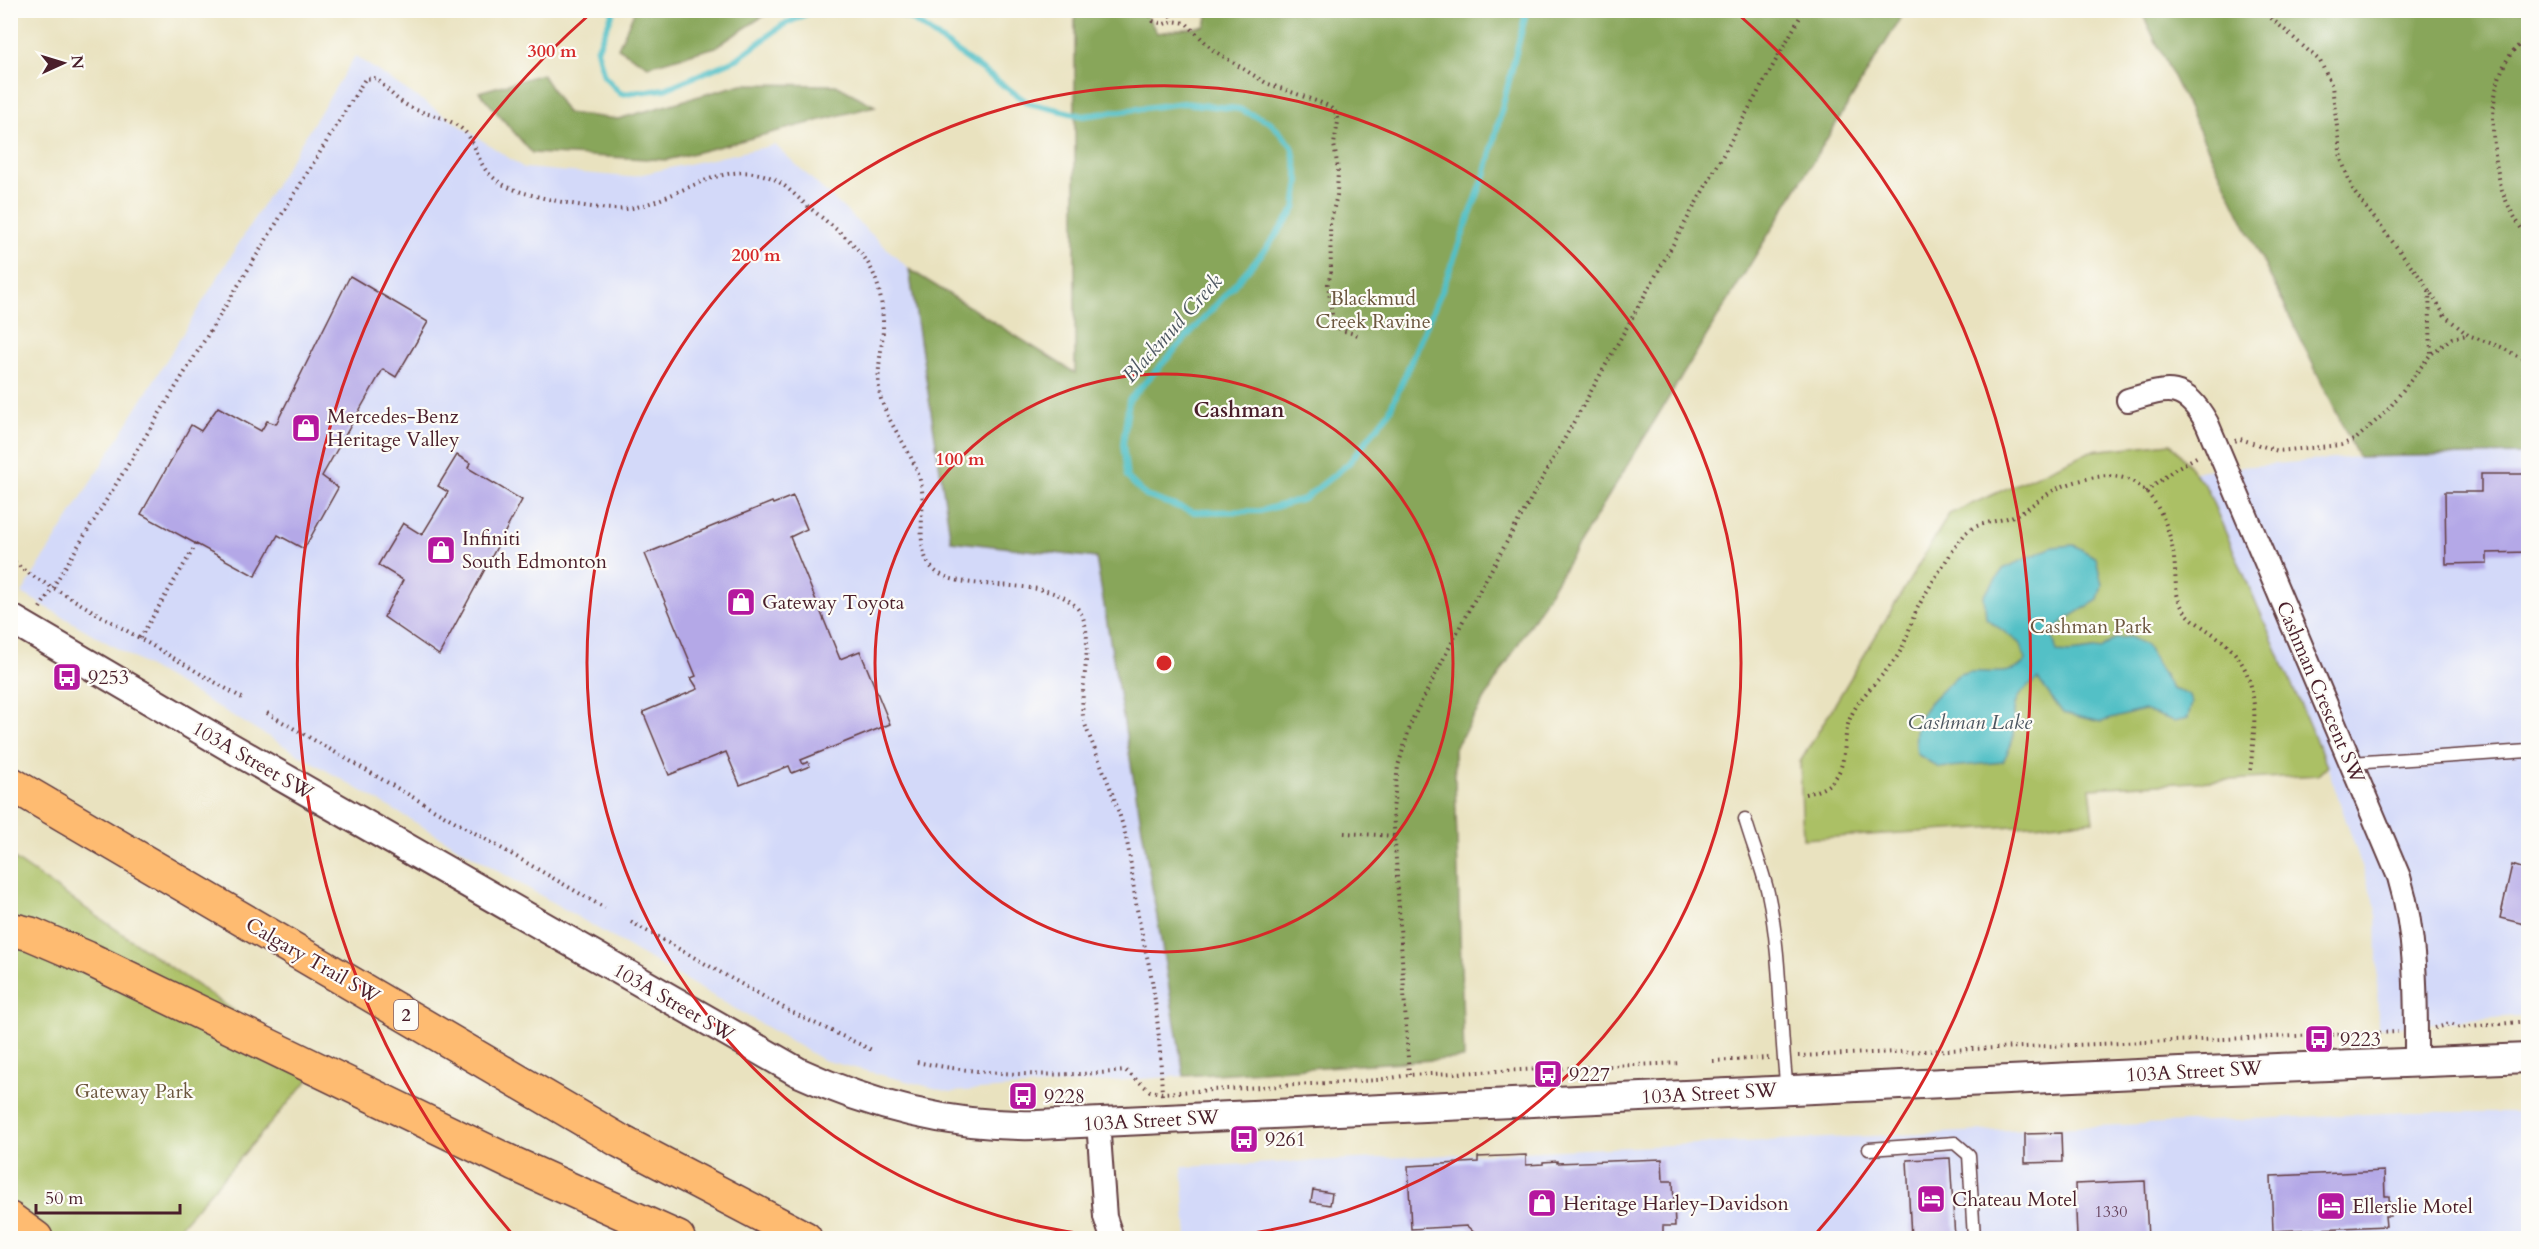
<svg xmlns="http://www.w3.org/2000/svg" width="2539" height="1249" font-family="Cardo,serif">
<rect width="100%" height="100%" fill="#fdfcf7"/>
<filter id="ink" filterUnits="userSpaceOnUse"><feTurbulence type="fractalNoise" baseFrequency=".0167" numOctaves="2"/><feDisplacementMap in="SourceGraphic" scale="12" xChannelSelector="R" yChannelSelector="G"/><feConvolveMatrix kernelMatrix="1 2 1 2 8 2 1 2 1" color-interpolation-filters="sRGB"/></filter>
<filter id="wash" filterUnits="userSpaceOnUse"><feTurbulence type="fractalNoise" baseFrequency=".008" numOctaves="4" result="noise"/><feDisplacementMap in="SourceGraphic" scale="24" xChannelSelector="R" yChannelSelector="G"/><feGaussianBlur stdDeviation="1.35" result="paint"/><feColorMatrix in="noise" values="0 0 0 0 0 0 0 0 0 0 0 0 0 0 0 0 0 1.4 0 .05"/><feComposite in="paint" operator="in"/></filter>
<g filter="url(#wash)">
<rect width="100%" height="100%" fill="#e9e2bf"/>
<g fill="#d3d9f9">
<path d="M355,56L524,168L629,177L775,145L909,269L951,541L1096,558L1184,1076L950,1092L823,1060L22,593Z"/>
<path d="M2528,454V1015L2378,1028L2376,907L2327,766L2194,471L2358,457Z"/>
<path d="M2410,1112H2528V1238H1187L1182,1167Z"/>
</g>
<g fill="#abc065" stroke="#7a7048" stroke-width="1.5">
<path d="M2171,443L2206,487L2327,766L2318,775L2090,788L2094,821L1803,839L1800,762L1949,514L2091,451Z"/>
<path d="M10,856L318,1069L170,1238H11Z"/>
</g>
<g fill="#88a65a" stroke="#696242" stroke-width="1.5">
<path d="M635,10H771V11L716,47L648,66L618,48Z"/>
<path d="M1209,10L1905,11L1454,749L1464,1058L1184,1076L1096,558L951,541L909,269L1075,373V11H1144L1157,33L1205,26Z"/>
<path d="M2141,11H2528V454L2358,457Z"/>
<path d="M542,74L567,113L618,119L742,84L836,85L875,106L667,160L532,153L479,92Z"/>
</g>
<path fill="#52c0c6" stroke="#4e7078" stroke-width="1.5" d="M2074,545L2096,558L2102,585L2098,600L2065,620L2052,634L2057,652L2070,653L2100,649L2116,638L2130,637L2146,645L2172,689L2188,694L2192,702L2188,718L2174,721L2143,710L2101,722L2063,713L2038,679C2007,701 2016,704 2013,736C2013,745 2006,754 2003,762L1939,768L1917,754C1911,720 1923,708 1946,686C1950,683 1955,676 1960,674C1980,666 2010,682 2026,660L2019,643L1986,618L1984,595L2004,568L2053,547Z"/>
<g fill="none" stroke-linecap="round" stroke-linejoin="round">
<g stroke="#52c0c6" stroke-width="6">
<path d="M614,10L597,50L604,76L621,94L665,89L737,59L783,25L814,10"/>
<path d="M891,10L913,20L1028,103L1083,116L1183,103L1239,109L1270,122L1292,146L1299,181L1295,209L1265,250L1227,293L1129,400L1123,444L1127,477L1146,496L1193,512L1260,511L1304,499L1348,464L1389,412L1444,285L1486,172L1525,17L1524,10"/>
</g>
</g>
<g id="blocks">
<g fill="#b4a8e7">
<path d="M350,276L428,322L396,377L383,369L322,476L338,488L304,549L278,535L255,576L141,514L191,425L201,431L218,407L261,431L267,421L276,424Z"/>
<path d="M457,455L470,463L468,468L522,500L439,655L384,617L403,580L378,565L403,523L422,535L448,492L438,486Z"/>
<path d="M2481,474H2528V552L2487,553V563L2446,564L2445,492H2481Z"/>
<path d="M793,496L807,529L790,537L840,659L860,651L890,724L801,760L803,764L808,762L810,766L792,773L789,766L740,785L726,752L669,775L643,712L698,689L691,678L696,676L645,554L772,502L773,504Z"/>
<path d="M2512,865L2528,870V925L2500,918Z"/>
<path d="M2061,1133L2062,1162L2025,1163V1134Z"/>
<path d="M1526,1155V1165L1543,1164V1162L1557,1161V1163L1662,1159L1663,1181H1673L1675,1226H1663V1238H1480L1467,1226L1411,1229L1408,1166L1478,1162V1157Z"/>
<path d="M1950,1158L1955,1238H1911L1907,1160Z"/>
<path d="M2384,1171L2385,1196H2389L2390,1216H2385L2386,1226L2273,1231L2271,1176Z"/>
<path d="M2145,1181L2148,1238H2077L2075,1184Z"/>
<path d="M1313,1190L1332,1193L1330,1205L1311,1202Z"/>
</g>
</g>
</g>
<g filter="url(#ink)">
<use href="#blocks" fill-opacity="0" stroke="#623c41" stroke-width="1.5"/>
<g fill="none" stroke-linecap="round" stroke-linejoin="round">
<g stroke="#623c41" stroke-width="15">
<g id="service">
<path d="M2351,763L2528,751"/>
<path d="M1745,819C1752,843 1762,868 1768,893C1782,958 1779,1025 1787,1090"/>
<path d="M1869,1149L1955,1143L1969,1155L1974,1238"/>
</g>
</g>
<g stroke="#623c41" stroke-width="26">
<g id="minor">
<path d="M2128,400C2168,388 2184,382 2207,423L2399,877C2417,937 2416,999 2416,1061"/>
<path d="M1098,1122L1105,1217L1112,1238"/>
</g>
</g>
<g stroke="#623c41" stroke-width="32">
<path id="tertiary" d="M10,618L230,747L798,1072C874,1107 953,1127 1037,1125L2180,1072L2528,1058"/>
</g>
<g stroke="#623c41" stroke-width="36">
<g id="motorway">
<path d="M10,783L620,1141L805,1238"/>
<path d="M10,929L31,934L87,958L514,1164L678,1238"/>
<path d="M10,1219L36,1238"/>
</g>
</g>
<g stroke="#623c41" stroke-width="4" stroke-dasharray="1.5 4.5" stroke-linecap="butt">
<path d="M1148,10L1153,21L1164,24L1173,21L1186,23L1213,50L1266,83L1319,102L1329,106L1336,113L1338,122L1334,144L1338,170L1337,195L1330,224L1331,272L1328,284L1333,322L1341,330L1358,335"/>
<path d="M1168,10L1173,21"/>
<path d="M2262,10L2320,61L2332,86L2341,159L2354,192L2423,281L2445,316L2468,335L2501,347L2528,362"/>
<path d="M2528,39C2483,64 2490,147 2502,190C2507,206 2519,225 2528,239"/>
<path d="M2429,291L2431,354"/>
<path d="M2235,441L2240,439L2278,451L2341,445L2356,439L2387,411L2431,354L2452,338L2467,335"/>
<path d="M2146,492L2175,469L2200,455"/>
<path d="M10,558L26,572L242,698"/>
<path d="M40,608L365,79L376,78C387,89 398,102 412,108C429,116 446,116 462,129C475,140 476,156 485,169C491,177 501,184 510,188C535,198 599,211 625,209C676,203 722,155 774,179C787,186 799,199 810,208C855,245 880,258 883,321C884,346 874,374 881,399C890,428 914,453 921,484C926,508 916,538 927,561C947,601 1045,569 1078,609C1097,632 1079,686 1083,716C1085,728 1092,741 1096,753C1107,779 1118,806 1125,834C1131,856 1132,880 1136,903C1140,929 1147,954 1152,980C1158,1018 1161,1058 1162,1097"/>
<path d="M140,638L197,543"/>
<path d="M267,713L605,908"/>
<path d="M1805,794C1818,791 1828,788 1836,777C1848,760 1842,735 1851,716C1862,692 1884,677 1898,655C1907,641 1910,624 1917,609C1925,593 1955,545 1966,533C1977,522 1999,522 2013,516C2031,508 2045,493 2063,486C2085,478 2117,469 2138,485C2163,504 2173,538 2175,569C2176,586 2175,602 2188,615C2200,627 2216,634 2228,646C2264,680 2254,730 2250,774"/>
<path d="M1344,833L1395,836"/>
<path d="M631,922L791,1012L874,1051"/>
<path d="M2435,1028L2450,1024L2460,1028L2528,1021"/>
<path d="M1798,1056L2398,1032"/>
<path d="M1713,1061L1769,1058"/>
<path d="M917,1062C986,1076 1056,1077 1126,1071L1150,1091L1162,1093L1378,1080L1409,1075L1681,1063"/>
<path d="M1409,1075L1393,810L1398,766L1412,720L1466,615L1804,10"/>
</g>
<use href="#service" stroke="#fff" stroke-width="12"/>
<use href="#minor" stroke="#fff" stroke-width="22"/>
<use href="#tertiary" stroke="#fff" stroke-width="28"/>
<use href="#motorway" stroke="#febb71" stroke-width="33"/>
</g>
</g>
<g fill="none" stroke="#d62828" stroke-width="3">
<circle cx="1164" cy="663" r="289"/>
<path d="M1119 1238A577 577 0 1 1 1209 1238"/>
<path d="M515 1237A866 866 0 0 1 590 14M1738 14A866 866 0 0 1 1813 1237"/>
</g>
<defs>
<g id="shop-square" transform="scale(1.5)"><rect x="-9" y="-9" width="18" height="18" rx="4" fill="#b5179e" stroke="#fdfcf7"/><path d="M-5-2.5h2.3a2.7 3.5 0 0 1 5.4 0H5L5.5 6h-11ZM-1.5-2.5h3a1.5 2.3 0 0 0-3 0Z" fill="#fff"/></g>
<g id="bus-square" transform="scale(1.5)"><rect x="-9" y="-9" width="18" height="18" rx="4" fill="#b5179e" stroke="#fdfcf7"/><path d="M-5-6H5V4H4V6H2V4H-2V6H-4V4H-5ZM-3.5-4V0h7V-4ZM-3.5 1.2v1.5H-2V1.2ZM2 1.2v1.5H3.5V1.2Z" fill="#fff"/></g>
<g id="hotel-square" transform="scale(1.5)"><rect x="-9" y="-9" width="18" height="18" rx="4" fill="#b5179e" stroke="#fdfcf7"/><path d="M-6-4.5h1.5V1H6V5H4.5V3h-9V5H-6ZM-4 0a1.8 1.8 0 1 1 3.6 0ZM.5 0V-2.5h3Q6-2.5 6 0Z" fill="#fff"/></g>
</defs>
<g fill-rule="evenodd">
<use href="#shop-square" x="306" y="428"/>
<use href="#shop-square" x="441" y="550"/>
<use href="#shop-square" x="741" y="602"/>
<use href="#bus-square" x="67" y="677"/>
<use href="#bus-square" x="2319" y="1039"/>
<use href="#bus-square" x="1548" y="1074"/>
<use href="#bus-square" x="1023" y="1096"/>
<use href="#bus-square" x="1244" y="1139"/>
<use href="#hotel-square" x="1931" y="1199"/>
<use href="#shop-square" x="1542" y="1203"/>
<use href="#hotel-square" x="2331" y="1206"/>
</g>
<g text-anchor="middle" stroke-width="4.5" stroke-linejoin="round" paint-order="stroke">
<g font-size="16" fill="#64415a">
<text x="2111" y="1217">1330</text>
</g>
<rect fill="#fdfcf7" stroke="#806168" stroke-width="1.5" x="394" y="1000" width="24" height="30" rx="4.5"/>
<g font-size="18" font-weight="bold" fill="#4a1f2b">
<text x="406" y="1021">2</text>
</g>
<g font-size="20" fill="#6c573f" stroke="#fdfcf7">
<text x="1373" y="305">Blackmud<tspan x="1373" dy="23">Creek Ravine</tspan></text>
<text x="2091" y="633">Cashman Park</text>
<text x="134" y="1098">Gateway Park</text>
</g>
<g font-size="20" fill="#4a1f2b" stroke="#fdfcf7" text-anchor="start">
<text x="327" y="423">Mercedes-Benz<tspan x="327" dy="23">Heritage Valley</tspan></text>
<text x="462" y="545">Infiniti<tspan x="462" dy="23">South Edmonton</tspan></text>
<text x="762" y="609">Gateway Toyota</text>
<text x="88" y="684">9253</text>
<text x="2340" y="1046">9223</text>
<text x="1569" y="1081">9227</text>
<text x="1044" y="1103">9228</text>
<text x="1265" y="1146">9261</text>
<text x="1952" y="1206">Chateau Motel</text>
<text x="1563" y="1210">Heritage Harley-Davidson</text>
<text x="2352" y="1213">Ellerslie Motel</text>
</g>
<g font-size="20" fill="#4a1f2b" stroke="#fdfcf7">
<text transform="translate(2321 692) rotate(67)" y="7">Cashman Crescent SW</text>
<text transform="translate(253 760) rotate(30)" y="7">103A Street SW</text>
<text transform="translate(313 960) rotate(30)" y="7">Calgary Trail SW</text>
<text transform="translate(674 1002) rotate(30)" y="7">103A Street SW</text>
<text transform="translate(2194 1071) rotate(-3)" y="7">103A Street SW</text>
<text transform="translate(1709 1093) rotate(-3)" y="7">103A Street SW</text>
<text transform="translate(1151 1120) rotate(-3)" y="7">103A Street SW</text>
</g>
<g font-size="21" font-style="italic" fill="#4d5761" stroke="#fdfcf7">
<text transform="translate(1172 328) rotate(-48)" y="7">Blackmud Creek</text>
<text x="1970" y="729">Cashman Lake</text>
</g>
<g font-size="21" font-weight="bold" fill="#4a1f2b" stroke="#fdfcf7">
<text x="1239" y="417">Cashman</text>
</g>
</g>
<circle cx="1164" cy="663" r="9" fill="#d62828" stroke="#fdfcf7" stroke-width="3"/>
<g font-size="18" text-anchor="middle" font-weight="bold" fill="#d62828" stroke="#fdfcf7" stroke-width="4.5" stroke-linejoin="round" paint-order="stroke">
<text x="552" y="57">300 m</text>
<text x="756" y="261">200 m</text>
<text x="960" y="465">100 m</text>
</g>
<rect width="2539" height="1249" fill="none" stroke="#fdfcf7" stroke-width="36"/>
<g transform="translate(63 63) rotate(86)" stroke="#fdfcf7" stroke-width="4.5" paint-order="stroke">
<path d="M0-4.5L10 22L0 15L-10 22Z" fill="#4a1f2b"/>
<text y="-9" font-size="16" font-weight="bold" text-anchor="middle" fill="#4a1f2b">N</text>
</g>
<path d="M36 1204v9h144v-9" fill="none" stroke="#4a1f2b" stroke-width="3"/>
<text x="45" y="1204" font-size="18" fill="#4a1f2b" stroke="#fdfcf7" stroke-width="4.5" paint-order="stroke">50 m</text>
</svg>
